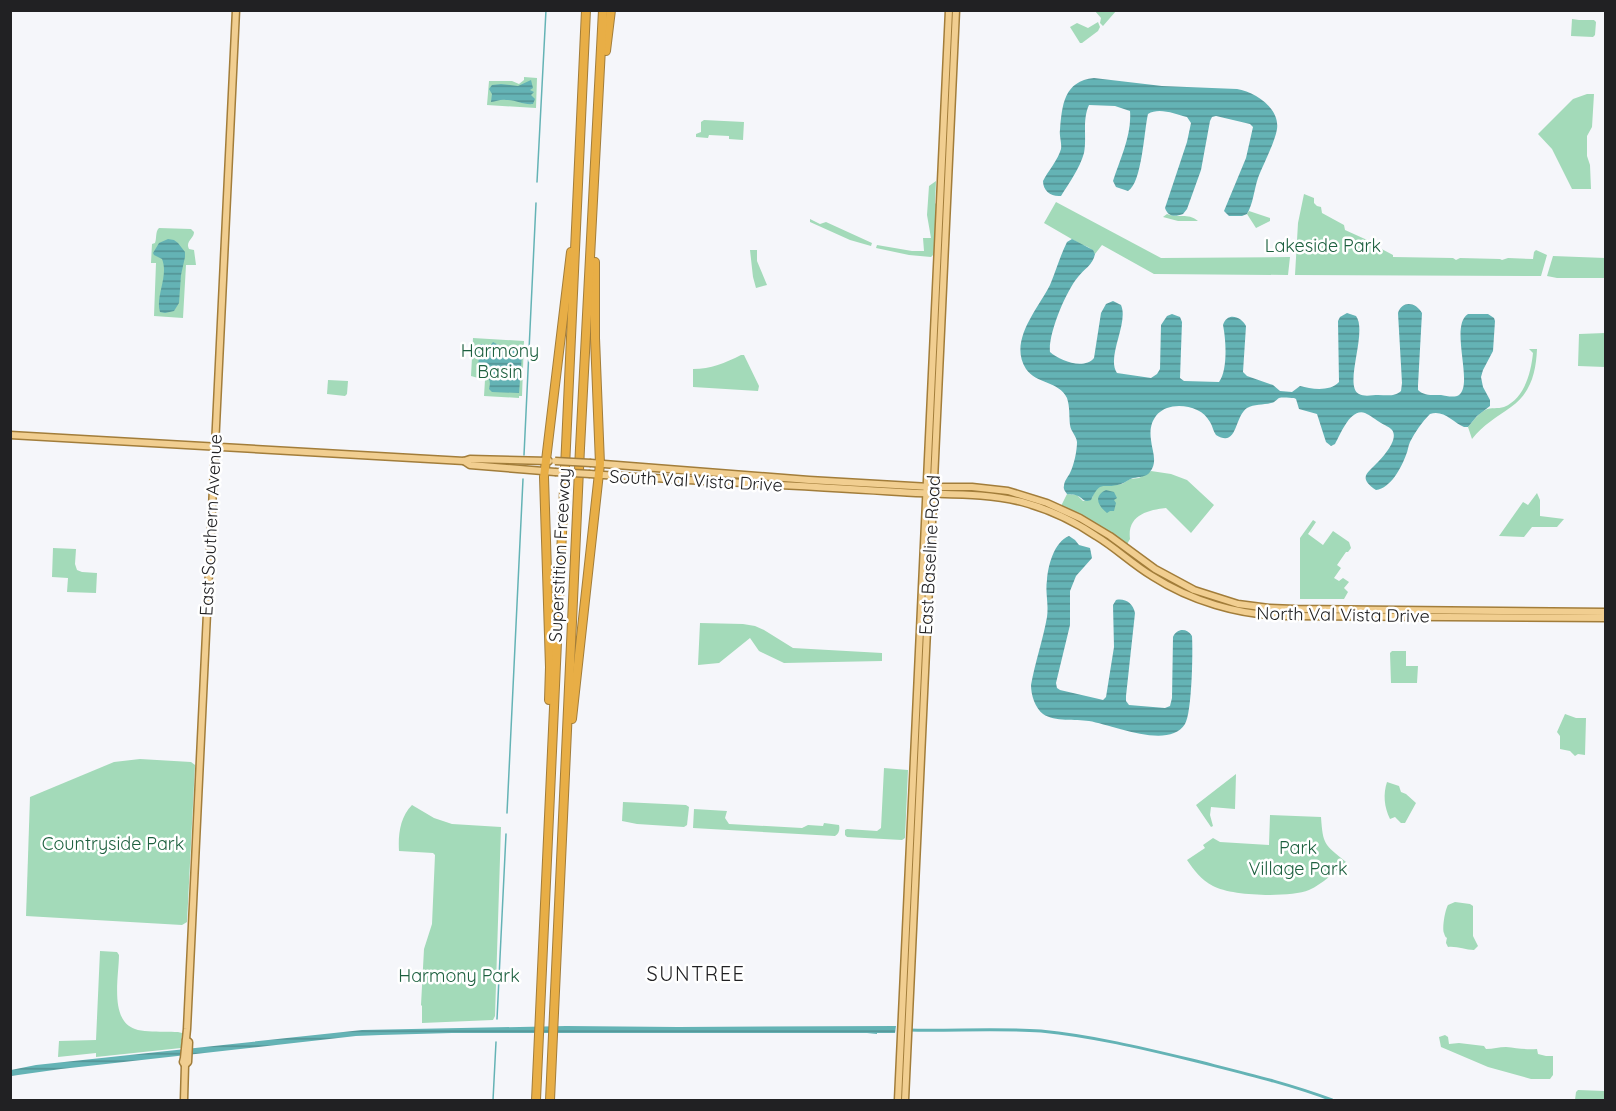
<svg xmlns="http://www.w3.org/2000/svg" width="1616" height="1111" font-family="Quicksand,sans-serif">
<defs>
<pattern id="water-rules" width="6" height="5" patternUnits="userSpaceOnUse" patternTransform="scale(1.5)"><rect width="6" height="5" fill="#64b3b5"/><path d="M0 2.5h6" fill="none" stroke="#529193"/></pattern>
</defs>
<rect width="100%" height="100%" fill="#f5f6fa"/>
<g fill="#a3dab9">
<path d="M1095,11H1116L1103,26L1100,23L1101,18Z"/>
<path d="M1572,19L1579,20H1594L1596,22L1595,35L1593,37L1571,36Z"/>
<path d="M1098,22L1100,27L1098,31L1082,43H1080L1070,27L1077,23L1088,28Z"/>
<path d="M524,77L537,78L536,108L487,105L489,81H512L519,84L524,80Z"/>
<path d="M1587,94H1594L1592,127L1587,136V156L1590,165L1591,189H1572L1552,149L1538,134L1573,99Z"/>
<path d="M704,120L744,122L743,140L729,139V136L709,135L708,138L696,137V134L701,132V122Z"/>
<path d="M936,181L935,203L936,204L934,254L931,257L909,255L876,248L877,245L912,251H924L923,238H931L927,215L929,186Z"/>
<path d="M1304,194L1314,198V203L1317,206L1321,207L1322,213L1344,225L1345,230L1376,244V246L1393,255V257L1453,258L1456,260L1460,258L1500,259L1502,260L1508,258L1533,259L1534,252L1536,250L1547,255L1541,276L1295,275L1298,223Z"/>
<path d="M1056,202L1161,258L1290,257L1288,275L1154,274L1102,245L1095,254C1092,249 1088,246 1082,245L1044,223Z"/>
<path d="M1249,211L1270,218V221L1256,228L1247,214Z"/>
<path d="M1167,214C1179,219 1187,212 1198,221H1178L1163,217Z"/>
<path d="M810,219L820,224L826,222L872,243L871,246L850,240L810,222Z"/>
<path d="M159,228L191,229L194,232C194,239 185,241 189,249L194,250L196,265H186L183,318L154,316L156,263H151L152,244L155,243C157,238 155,232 159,228Z"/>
<path d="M750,250H757V261L767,285L756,288L753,277Z"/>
<path d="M1553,256L1605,258V278H1557L1547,276Z"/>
<path d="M1605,333V367L1578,366L1579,334Z"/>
<path d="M473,338L524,341L522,396H519V398L484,396L485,380L471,376Z"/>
<path d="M1529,349H1537C1536,372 1531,393 1511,407C1497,417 1483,425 1472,439L1468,427C1473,421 1478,414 1485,410C1491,407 1498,409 1504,407C1525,398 1531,372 1533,353Z"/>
<path d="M741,355H744L759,386L758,391L693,387V369C711,369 725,363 741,355Z"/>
<path d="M328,380L348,381L347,394L345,396L327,394Z"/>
<path d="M1151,471L1171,474L1187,480L1214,505L1191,533L1166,508C1148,510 1127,515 1130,539L1126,546L1093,522L1061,506L1067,494L1077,495L1083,501L1092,498L1095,490L1100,486L1122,484L1130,479L1139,478Z"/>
<path d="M1537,493L1540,500V516L1564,519L1557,527H1532L1524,537L1499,536L1523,502L1528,505Z"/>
<path d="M1313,520L1316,522L1308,534L1323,545L1333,531L1349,542L1351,548L1348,552H1346L1337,565L1341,568L1334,578L1339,581L1343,578L1349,582L1344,588L1348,592L1344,599H1300V538Z"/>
<path d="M53,548L76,549L75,564L77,570L82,572L97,573L96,593L67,592L68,578L52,577Z"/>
<path d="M700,623L743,624L755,626L764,630L793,648L882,653V661L784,663L759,651L750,638L719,663L698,665Z"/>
<path d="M1392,651H1406V666H1418L1417,683H1391L1390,653Z"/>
<path d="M1565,714L1576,718H1586L1585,755L1578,754L1575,756L1570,751L1560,749V736L1557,732Z"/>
<path d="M140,759L191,762L195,765L187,922L182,925L26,916L30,797L114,762Z"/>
<path d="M884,768L908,770L905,838L902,840L847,837L845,835V830L847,829L877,831L881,828Z"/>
<path d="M1236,774L1235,809L1211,807L1210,815L1213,826L1211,827L1196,805Z"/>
<path d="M1387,782L1399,786L1401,792L1406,794L1416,803L1405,823H1401L1395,817L1390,819C1384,807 1383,794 1387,782Z"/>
<path d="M623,802L686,805L689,807L687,825L684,827L637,824L622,821Z"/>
<path d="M412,805L434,818L452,824L501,827L495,1016L493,1020L422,1023V1006L421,1005L424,949L432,924L435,855L433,853L399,851C398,835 400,817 412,805Z"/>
<path d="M694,809L727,811L725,818L729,824L802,828L808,825L823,826L824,823L839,825C840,829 839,834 835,836L693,828Z"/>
<path d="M1270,815L1321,817C1323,845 1324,844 1346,862C1335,871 1323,884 1309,890C1289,898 1231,896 1213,886C1201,880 1194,870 1187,860L1205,848L1203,845L1213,838L1220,842L1269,845Z"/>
<path d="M1455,902L1470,904L1473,906V936L1478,946L1474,950C1465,950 1457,946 1448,947L1446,943C1448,932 1447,943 1444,933C1442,928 1445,910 1448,905Z"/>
<path d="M100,951L117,952L119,955C119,976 109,1020 135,1029C146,1033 166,1031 178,1032L182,1033L181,1048L96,1057V1053L58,1057L59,1041L96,1040Z"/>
<path d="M1445,1035L1448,1037L1449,1044L1459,1043L1484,1046L1486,1049C1493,1049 1499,1047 1506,1047C1517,1048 1526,1050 1537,1049L1538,1054L1546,1056H1553V1075L1550,1079H1531L1488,1067L1441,1047L1439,1037Z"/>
<path d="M1578,1090L1605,1091V1100H1575L1576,1092Z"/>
</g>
<g fill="url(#water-rules)">
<path d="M1094,78L1162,86L1237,89C1255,92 1280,108 1277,129C1275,142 1263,165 1258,178C1254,190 1253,204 1247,214L1242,216H1229L1224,211L1246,158L1253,127L1250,124L1216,116L1212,117L1210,121L1201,170L1187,209L1183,214C1175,217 1168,217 1165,208L1187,142L1191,123L1187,117C1175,114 1159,107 1148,114C1144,131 1142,183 1128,191L1116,187L1113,181C1120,159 1132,135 1130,111L1115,106L1089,105C1082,120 1087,138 1084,153C1080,168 1069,183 1061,196C1051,197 1043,191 1043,181C1048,171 1058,160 1061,149C1062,143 1059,136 1060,130C1062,105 1064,81 1094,78Z"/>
<path d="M531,80L533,88L530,90L534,92L531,95L535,99L533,104C523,105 516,100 506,100C500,99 496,102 491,102L492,94L489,89L492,85L501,84L518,86Z"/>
<path d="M168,239L174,240L178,243L185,252V257L181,275L179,303L174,311L165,313L160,312C155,297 169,276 162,259L154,255L153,253L159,243Z"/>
<path d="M1072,239L1093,250L1095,254C1093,265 1084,269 1078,277C1066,291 1048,334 1050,352C1060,361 1084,370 1094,358L1101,313L1106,304L1113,301L1121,305C1129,323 1106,357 1117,373L1151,378L1157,374L1160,369L1161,325L1167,316L1172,314L1180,317L1182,322L1180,378L1184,381L1219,382C1228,370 1226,340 1223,325C1227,312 1241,316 1246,326L1243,372L1247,376L1273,385L1280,391L1292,392L1300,386C1311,389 1330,392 1339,382L1338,321L1340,317L1347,313L1356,316C1368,332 1343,386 1359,394C1364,397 1373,395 1378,395C1387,395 1394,397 1401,391L1402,383L1398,313C1402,300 1416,302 1422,313L1418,385V390C1424,396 1433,395 1441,395C1446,396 1455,398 1459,395C1474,384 1449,326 1468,314H1488L1494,318L1495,321L1493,351L1483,370L1481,377L1483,387L1490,400V406L1477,416L1468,427H1464C1453,422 1443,409 1430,414C1422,422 1415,432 1410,442C1408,446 1408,451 1406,455C1401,468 1391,488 1376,490C1357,477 1368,473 1378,462C1384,456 1399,439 1392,430C1390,427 1384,425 1381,423C1376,420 1370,415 1365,413C1350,408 1341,434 1335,444L1331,446L1326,442L1317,414L1299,409L1296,399L1294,398C1290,398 1283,397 1279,398C1276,400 1274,403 1271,403C1263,405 1254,404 1247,408C1234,417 1238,448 1216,435C1213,431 1213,427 1210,422C1204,411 1192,406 1179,406C1159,406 1148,420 1151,440C1152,451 1158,462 1150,472C1146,477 1140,477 1133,478C1129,479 1125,483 1121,484C1103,490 1101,478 1091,500C1084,503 1084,499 1078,496C1075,494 1071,495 1067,494C1065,491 1063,489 1064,486C1064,481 1068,477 1070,473C1074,465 1077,451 1077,442C1076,435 1071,432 1070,425C1069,416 1070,407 1067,398C1059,381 1036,384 1026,369C1008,341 1038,309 1050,285C1056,271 1060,256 1067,242Z"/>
<path d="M493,342C502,348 513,347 522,355L519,393L492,392L489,389C492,379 487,373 478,371L479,352L481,344L490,346Z"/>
<path d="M1106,490L1114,492L1117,498L1114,500L1116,503L1114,511H1110L1107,513C1098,506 1093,496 1106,490Z"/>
<path d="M1069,536L1075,540L1079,545L1090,548L1092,558L1076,576L1070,591V625L1056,683L1057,688L1060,690L1099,699L1103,700L1106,697L1114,647L1113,605L1116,600C1125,598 1133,603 1135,613L1126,696V701L1129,705L1165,708L1170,706L1172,698L1173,637C1177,628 1187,628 1192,636C1193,652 1192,713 1185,724C1169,750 1113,725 1089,721C1075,719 1055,722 1043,714C1035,708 1031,695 1031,685C1035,662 1043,640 1047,617C1049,605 1045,592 1047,580C1048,566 1054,542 1069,536Z"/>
<path d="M566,1026L678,1027L896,1026L895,1033H877V1034L867,1033H452L381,1035L356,1036L61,1069L11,1076V1070L36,1065L362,1030Z"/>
</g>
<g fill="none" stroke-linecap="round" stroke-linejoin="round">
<g stroke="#64b3b5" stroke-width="1.5">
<path d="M537,182L546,10"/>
<path d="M524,455L536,203"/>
<path d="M507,813L523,479"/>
<path d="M497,1019L506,834"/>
<path d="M493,1100L496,1042"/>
</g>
<path stroke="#64b3b5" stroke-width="3" d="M909,1030C953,1031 997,1028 1041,1031C1092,1036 1142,1048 1192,1060C1239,1072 1287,1083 1332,1100"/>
<g stroke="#a27d3a" stroke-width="9">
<g id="major">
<path d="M10,435L464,461L470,459L549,461"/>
<path d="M464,461L470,465L555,472"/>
<path d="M591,463L809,480L930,487H972L1008,491L1047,503L1080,518L1110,536L1155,569L1194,590L1238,604L1269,608L1295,609L1606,612"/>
<path d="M590,474C693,481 797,485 900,492C940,495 982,492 1022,502C1048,509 1074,521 1096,536C1116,548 1132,564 1152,576C1191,601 1238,615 1285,616L1606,618"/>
<path d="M185,1065L183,1062L184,1058L187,1029L236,10"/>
<path d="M184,1100L185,1065L188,1062L189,1042L186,1040"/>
<path d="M898,1100L949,10"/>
<path d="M905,1100L956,10"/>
</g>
</g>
<g stroke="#a27d3a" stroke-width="10">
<g id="highway">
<path d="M606,51L611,10"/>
<path d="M549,700L550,667L544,477L571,252"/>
<path d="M572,719L600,464L595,338V262"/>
<path d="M536,1100L586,10"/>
<path d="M550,1100L580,448L603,10"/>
</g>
</g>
<use href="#major" stroke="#f1ce90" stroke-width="6"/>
<use href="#highway" stroke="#e8ae46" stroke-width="8"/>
<g stroke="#a27d3a" stroke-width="9" stroke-linecap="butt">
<g id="major-bridge">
<path d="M555,461L591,463"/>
<path d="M555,472L590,474"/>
</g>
</g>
<use href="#major-bridge" stroke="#f1ce90" stroke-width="6"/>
</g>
<g text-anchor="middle" stroke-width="5" stroke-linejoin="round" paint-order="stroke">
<g font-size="18" fill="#1d603f" stroke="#fff">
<text x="1323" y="252">Lakeside Park</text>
<text x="500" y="357">Harmony<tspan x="500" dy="21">Basin</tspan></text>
<text x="113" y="850">Countryside Park</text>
<text x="1298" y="854">Park<tspan x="1298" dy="21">Village Park</tspan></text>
<text x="459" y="982">Harmony Park</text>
</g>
<g font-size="18" fill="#212123" stroke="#fff">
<text transform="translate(696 481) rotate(3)" y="6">South Val Vista Drive</text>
<text transform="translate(211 525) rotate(-87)" y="6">East Southern Avenue</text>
<text transform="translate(560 555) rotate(-87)" y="6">Superstition Freeway</text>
<text transform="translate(930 555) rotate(-87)" y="6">East Baseline Road</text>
<text transform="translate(1343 615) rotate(1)" y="6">North Val Vista Drive</text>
</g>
<g font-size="20" letter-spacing="1.5" fill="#212123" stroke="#fff">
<text x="696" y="981">SUNTREE</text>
</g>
</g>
<rect width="1616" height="1111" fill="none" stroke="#212123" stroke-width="24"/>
</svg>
